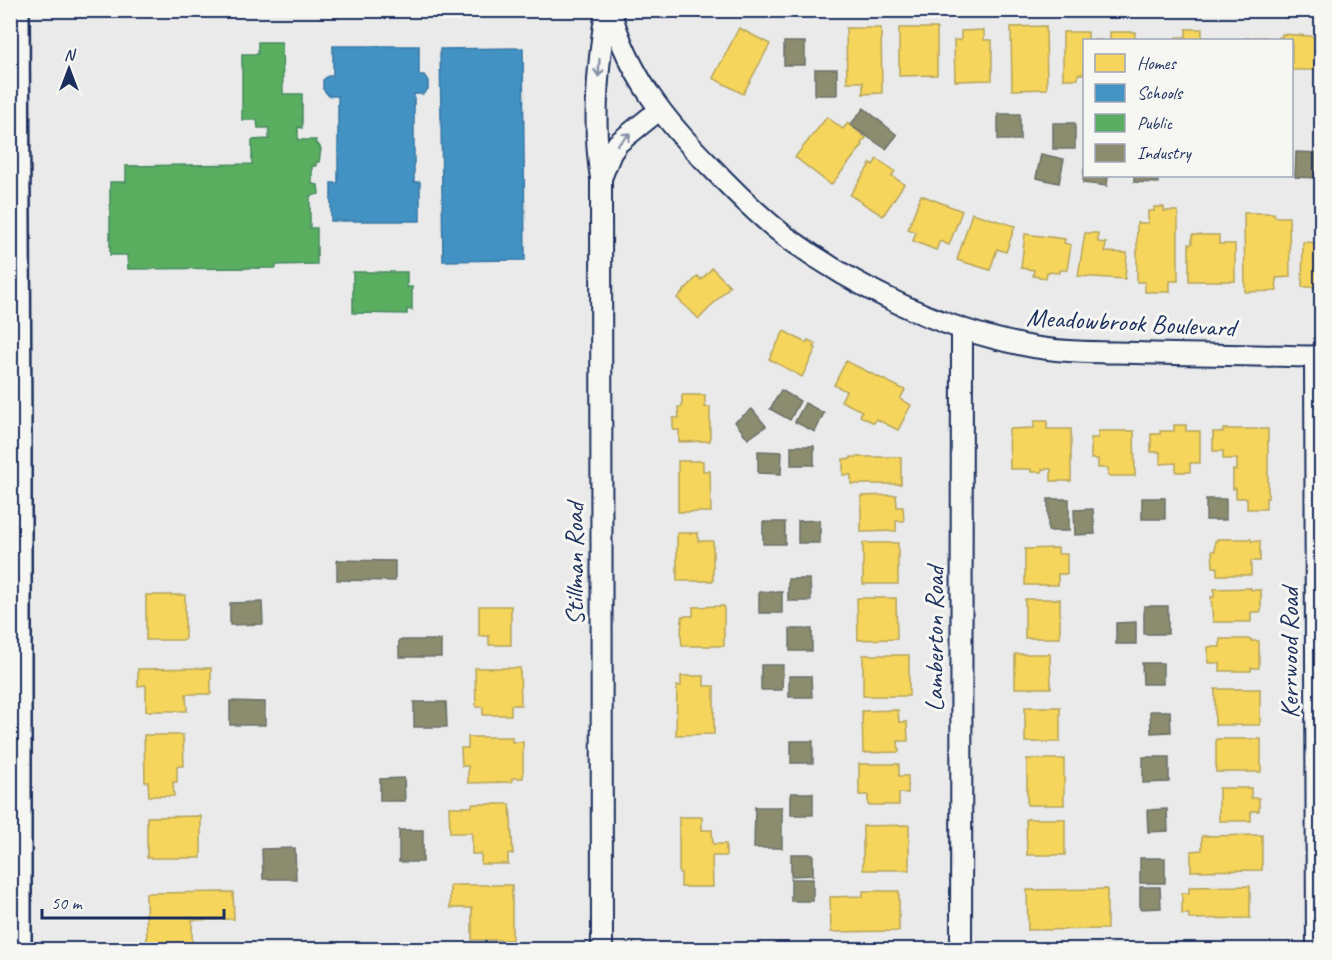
<svg xmlns="http://www.w3.org/2000/svg" width="1332" height="960" font-family="Caveat,sans-serif">
<rect width="100%" height="100%" fill="#e9eae9"/>
<filter id="ink" filterUnits="userSpaceOnUse"><feTurbulence type="fractalNoise" baseFrequency=".0167" numOctaves="2"/><feDisplacementMap in="SourceGraphic" scale="12" xChannelSelector="R" yChannelSelector="G"/><feConvolveMatrix kernelMatrix="1 2 1 2 8 2 1 2 1" color-interpolation-filters="sRGB"/></filter>
<g filter="url(#ink)">
<g fill="#f6d55c" stroke="#b4a35d" stroke-width="1.5">
<path d="M1046,26L1047,89L1012,90L1011,27Z"/>
<path d="M739,28L770,44L743,94L713,78Z"/>
<path d="M846,28H881L882,93L863,94V82H847Z"/>
<path d="M899,28H937V75L899,76Z"/>
<path d="M1186,29H1202V38H1212V40H1176V37H1186Z"/>
<path d="M984,30V40H992V80L955,81L954,40H961V31Z"/>
<path d="M1063,32H1088V40H1102H1084V74H1078V79H1063Z"/>
<path d="M1110,32H1135V40H1149H1110Z"/>
<path d="M1282,34L1322,37V70H1292V40H1279V37H1282Z"/>
<path d="M1266,37V40H1246V38Z"/>
<path d="M827,117L843,129L848,123L866,138L861,143L863,145L831,185L795,157Z"/>
<path d="M877,159L895,171L892,176L904,184L883,216L850,195L871,163L873,165Z"/>
<path d="M921,195L962,211L949,245L940,241L936,250L913,241L916,232L908,229Z"/>
<path d="M1154,207H1164V211H1178V281H1170V292H1145V282H1137V223H1148V211H1154Z"/>
<path d="M972,213L1015,226L1006,252L997,249L990,270L957,260Z"/>
<path d="M1244,213H1274L1275,217H1289L1290,277L1276,278L1277,291L1245,292Z"/>
<path d="M1085,233H1098V242L1106,243L1105,252L1127,253L1125,279L1078,276Z"/>
<path d="M1025,234L1065,239L1064,243L1071,245L1067,270H1060V273L1047,272L1046,278L1033,276L1034,270L1021,268Z"/>
<path d="M1192,235H1219V244H1235V281H1189V244H1192Z"/>
<path d="M1303,242L1322,243V287H1302Z"/>
<path d="M712,268L730,286L699,319L677,298L698,276L701,280Z"/>
<path d="M784,331L806,343L808,340L816,344L814,347L816,348L802,377L769,359Z"/>
<path d="M846,361L905,390L900,399L911,405L898,430L876,419L874,423L860,416L862,411L841,401L846,391L834,385Z"/>
<path d="M682,395H705V407H710V441L679,442V430H673V418H679L678,407H682Z"/>
<path d="M1034,421H1047V429H1071V481H1051V469H1042V472H1031V469H1010L1009,429L1034,428Z"/>
<path d="M1174,425H1186V431H1200V463H1190V472H1176V463L1160,464V452H1151V434H1160V431H1174Z"/>
<path d="M1223,429H1268V498H1266V509H1247V498H1236V488L1233,489V470H1237V459H1223V451H1213V432H1223Z"/>
<path d="M1098,431H1134L1135,476H1108V468H1098V459H1091V438H1098Z"/>
<path d="M851,457H901V484H851V475H843V459H851Z"/>
<path d="M678,461H703V471H710L711,512H678Z"/>
<path d="M896,495L897,507H903L904,521H896V531L861,532V496Z"/>
<path d="M677,533H698V541H713V581H677Z"/>
<path d="M1217,539H1251V541H1260V561H1251V575H1217V567H1213L1212,551H1215V541H1217Z"/>
<rect x="863" y="543" width="35" height="41"/>
<path d="M1058,548V554H1067V574H1058V585H1025V549Z"/>
<path d="M1251,588V590H1261V612H1251V622H1213L1211,597H1214V589Z"/>
<rect x="146" y="595" width="39" height="45"/>
<path d="M857,598H896L897,639L858,640Z"/>
<rect x="1025" y="599" width="35" height="39"/>
<path d="M479,606H511V645H489V636H479Z"/>
<path d="M724,606V646H682L681,636L682,616H693V607Z"/>
<path d="M1220,639H1251V641H1259V668H1251V671H1220V663H1208V647H1220Z"/>
<path d="M1015,654H1050L1051,688H1015Z"/>
<rect x="863" y="655" width="46" height="41"/>
<path d="M211,668V694H186L187,711H146V685L138,686V669Z"/>
<path d="M475,668H520L521,705H511V715H483V707H476Z"/>
<path d="M681,676H704V686H714V734L676,735L677,686H681Z"/>
<rect x="1215" y="689" width="45" height="36"/>
<rect x="1025" y="707" width="35" height="35"/>
<path d="M898,710L899,722H907L908,741H898L899,752L863,753L862,711Z"/>
<path d="M144,735H183L184,766H177V782H173L174,796H149L148,782H145Z"/>
<path d="M468,737H512V742H523V778H512V782L468,783V766H462L461,748H468Z"/>
<rect x="1216" y="739" width="45" height="33"/>
<rect x="1027" y="759" width="37" height="46"/>
<path d="M859,764H899V776H908V793H899V805H868V795H859Z"/>
<path d="M1219,788H1251V798H1259V811H1251V821H1219Z"/>
<path d="M472,804H510L513,854H508V864H481V854H472V833H450L449,807H472Z"/>
<path d="M201,816V858H147V817Z"/>
<path d="M679,817H702V830H712L713,844H726V856H712L713,887H681V873H679Z"/>
<path d="M1026,819H1065V855H1027Z"/>
<path d="M909,825V870H863V826Z"/>
<path d="M1262,835V870L1191,871V851L1202,850V836Z"/>
<path d="M450,885H512V940H472V908H450Z"/>
<path d="M1250,886V918L1189,919V914H1182V893H1189V887Z"/>
<path d="M1107,889V929L1028,930L1027,890Z"/>
<path d="M863,891H899V931L831,932L830,897L863,896Z"/>
<path d="M233,892L234,919L192,920V950H147L146,893Z"/>
</g>
<g fill="#4393c3" stroke="#3775a5" stroke-width="1.5">
<path d="M333,46H419V75H424L428,81V89L423,94H414V182H420V221H331V183H338V96H329L323,89V80L328,76H333Z"/>
<path d="M523,48L525,260L443,261L440,49Z"/>
</g>
<g fill="#5aae61" stroke="#478860" stroke-width="1.5">
<path d="M258,42H282L283,94H302V128L298,127V140H316L315,144H318L321,149L319,162H316V166H312V184L318,185L319,194L310,196V228H317V264L276,265V268L128,269L127,255H110V182H126V166L252,164V140L269,139V128H258L257,120H242V54H258Z"/>
<path d="M353,272H407V287H412V310L407,309V314L353,313Z"/>
</g>
<g fill="#8c8c6e" stroke="#6a7069" stroke-width="1.5">
<rect x="784" y="42" width="21" height="23"/>
<rect x="815" y="69" width="22" height="26"/>
<path d="M864,108L897,135L886,149L850,125Z"/>
<rect x="998" y="114" width="22" height="26"/>
<rect x="1053" y="123" width="22" height="26"/>
<path d="M1296,152L1320,153L1319,178L1295,177Z"/>
<path d="M1041,154L1064,159L1059,183L1036,178Z"/>
<path d="M1084,168V176H1108L1107,186L1083,183Z"/>
<path d="M1134,176H1158V183L1134,182Z"/>
<path d="M781,390L800,401L790,420L770,409Z"/>
<path d="M805,403L824,413L815,432L795,422Z"/>
<path d="M752,409L766,426L748,439L735,422Z"/>
<rect x="791" y="446" width="23" height="19"/>
<path d="M758,451L782,452L781,474L758,473Z"/>
<rect x="1142" y="498" width="23" height="21"/>
<rect x="1048" y="499" width="21" height="32"/>
<rect x="1206" y="499" width="20" height="21"/>
<path d="M1093,509L1095,534L1075,535L1074,510Z"/>
<path d="M820,520V543H798V521Z"/>
<rect x="763" y="522" width="22" height="22"/>
<path d="M337,560L395,561V581L337,580Z"/>
<path d="M788,579H810L811,601H788Z"/>
<rect x="759" y="592" width="23" height="21"/>
<path d="M262,602L263,624L230,625V603Z"/>
<rect x="1144" y="606" width="24" height="28"/>
<path d="M1136,622V644H1116V623Z"/>
<rect x="790" y="629" width="22" height="22"/>
<rect x="399" y="640" width="42" height="17"/>
<path d="M1142,663H1163V684H1143Z"/>
<path d="M761,665H783L782,690H761Z"/>
<path d="M789,676H811L812,697H789Z"/>
<path d="M230,701L265,702V725H230Z"/>
<path d="M414,702H446L447,727H414Z"/>
<path d="M1150,711H1170L1171,732L1151,733Z"/>
<rect x="791" y="741" width="22" height="22"/>
<path d="M1143,757H1169V782L1143,783Z"/>
<path d="M404,778L405,801H380V779Z"/>
<rect x="791" y="793" width="22" height="22"/>
<path d="M755,807H782V848H754Z"/>
<path d="M1167,809L1168,831L1148,832L1147,810Z"/>
<rect x="399" y="830" width="24" height="32"/>
<path d="M295,848L296,879H263L262,849Z"/>
<path d="M791,854H813V875L791,876Z"/>
<rect x="1140" y="858" width="25" height="25"/>
<rect x="791" y="879" width="22" height="22"/>
<path d="M1140,887H1160L1161,908L1140,909Z"/>
</g>
<g fill="none" stroke-linecap="round" stroke-linejoin="round">
<g stroke="#1b2f5e" stroke-width="24">
<g id="street">
<path d="M610,10C630,77 664,120 712,168C735,192 759,216 785,236C855,287 938,328 1023,345C1060,353 1098,352 1136,353C1198,355 1260,355 1322,357"/>
<path d="M601,178L611,153L618,143L659,110"/>
<path d="M1315,356L1317,950"/>
<path d="M602,950L601,178C592,123 598,65 606,10"/>
<path d="M961,950L962,329"/>
</g>
</g>
<g stroke="#1b2f5e" stroke-width="32">
<path id="secondary" d="M15,10L17,434V950"/>
</g>
<use href="#street" stroke="#f6f6f2" stroke-width="20"/>
<use href="#secondary" stroke="#f6f6f2" stroke-width="27"/>
</g>
<defs><path id="oneway-shaft" d="M-6 0H5M1.5-3L5.5 0L1.5 3" fill="none" stroke-width="1.6" stroke-linecap="round" stroke-linejoin="round" transform="scale(1.5)"/></defs>
<g stroke="#8892a8">
<use href="#oneway-shaft" transform="translate(599 68) rotate(93)"/>
<use href="#oneway-shaft" transform="translate(624 139) rotate(-42)"/>
</g>
</g>
<g text-anchor="middle" stroke-width="6" stroke-linejoin="round" paint-order="stroke">
<g font-size="26" fill="#1b2f5e" stroke="#f6f6f2">
<text transform="translate(1131 322) rotate(3)" y="9">Meadowbrook Boulevard</text>
<text transform="translate(574 564) rotate(-90)" y="9">Stillman Road</text>
<text transform="translate(934 639) rotate(-90)" y="9">Lamberton Road</text>
<text transform="translate(1289 653) rotate(-90)" y="9">Kerrwood Road</text>
</g>
</g>
<rect width="1332" height="960" fill="none" stroke="#f6f6f2" stroke-width="36"/>
<rect x="18" y="18" width="1296" height="924" fill="none" stroke="#1b2f5e" stroke-width="2" filter="url(#ink)"/>
<rect x="1083" y="39" width="210" height="138" fill="#f6f6f2" stroke="#9ea6b7" stroke-width="1.5"/>
<rect x="1095" y="54" width="30" height="18" fill="#f6d55c" stroke="#9ea6b7" stroke-width="1.5"/>
<text x="1137" y="69" font-size="18" fill="#1b2f5e">Homes</text>
<rect x="1095" y="84" width="30" height="18" fill="#4393c3" stroke="#9ea6b7" stroke-width="1.5"/>
<text x="1137" y="99" font-size="18" fill="#1b2f5e">Schools</text>
<rect x="1095" y="114" width="30" height="18" fill="#5aae61" stroke="#9ea6b7" stroke-width="1.5"/>
<text x="1137" y="129" font-size="18" fill="#1b2f5e">Public</text>
<rect x="1095" y="144" width="30" height="18" fill="#8c8c6e" stroke="#9ea6b7" stroke-width="1.5"/>
<text x="1137" y="159" font-size="18" fill="#1b2f5e">Industry</text>
<g transform="translate(69 69)" stroke="#f6f6f2" stroke-width="4.5" paint-order="stroke">
<path d="M0-4.5L10 22L0 15L-10 22Z" fill="#1b2f5e"/>
<text y="-9" font-size="16" font-weight="bold" text-anchor="middle" fill="#1b2f5e">N</text>
</g>
<path d="M42 909v9h182v-9" fill="none" stroke="#1b2f5e" stroke-width="3"/>
<text x="51" y="909" font-size="18" fill="#1b2f5e" stroke="#f6f6f2" stroke-width="4.5" paint-order="stroke">50 m</text>
</svg>
